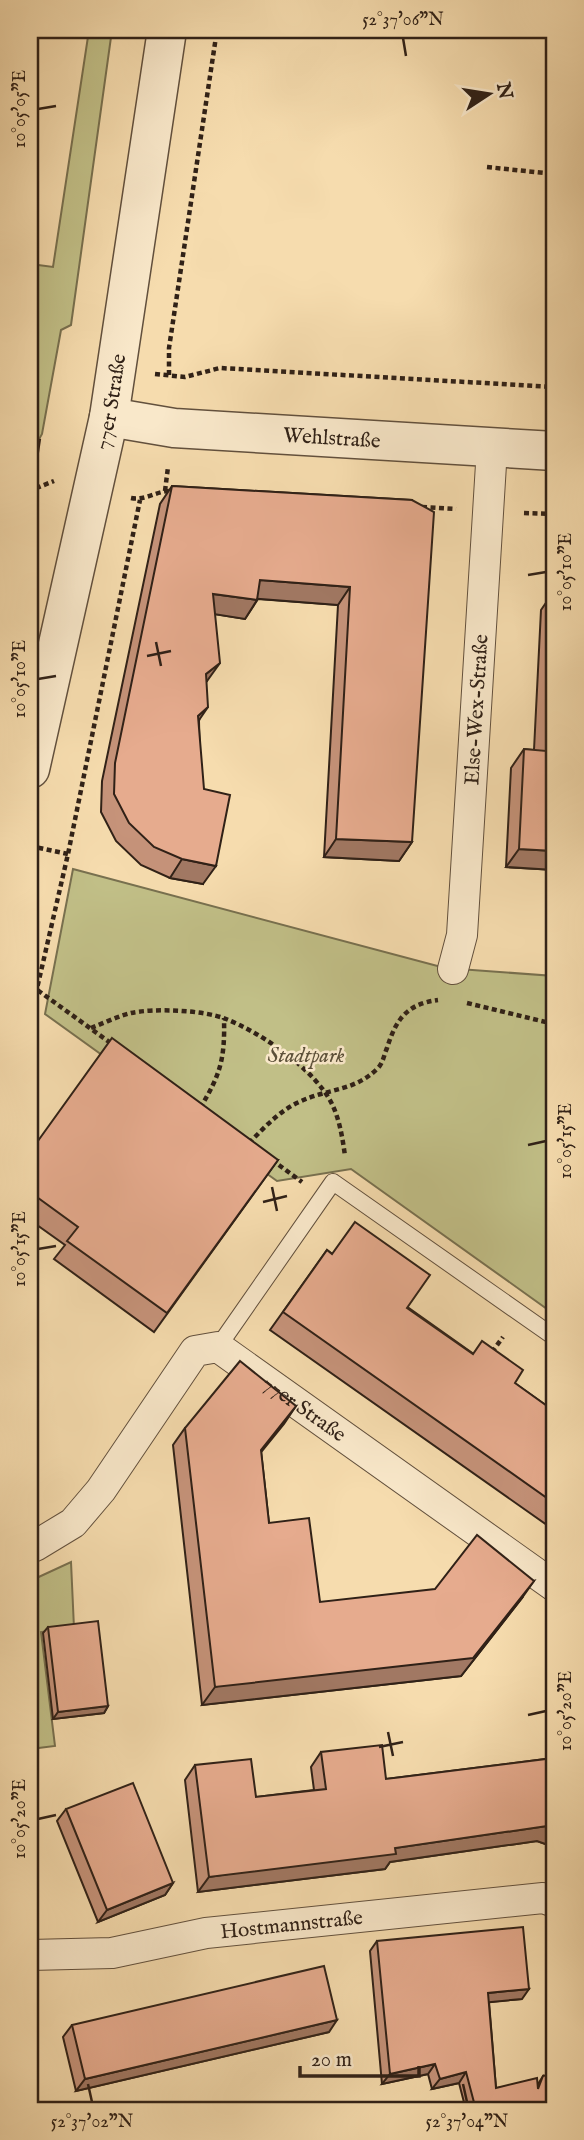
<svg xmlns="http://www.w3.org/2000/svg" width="584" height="2140" font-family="'IM FELL English',serif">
<rect width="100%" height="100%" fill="#f6dcae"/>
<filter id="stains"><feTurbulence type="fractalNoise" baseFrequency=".00286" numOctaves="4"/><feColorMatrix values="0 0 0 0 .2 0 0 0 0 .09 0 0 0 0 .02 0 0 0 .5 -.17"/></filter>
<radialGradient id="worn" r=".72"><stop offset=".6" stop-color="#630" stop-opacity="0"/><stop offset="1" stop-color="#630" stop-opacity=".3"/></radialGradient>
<g fill="#c1bf87" stroke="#78704f" stroke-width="2">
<path d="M89,30H112L71,325L61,330L42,434L32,452L30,465V264L53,267Z"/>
<path d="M73,869L445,968L554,976V1314L351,1169L277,1181L45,1014Z"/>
<path d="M71,1562L74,1628L41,1632L55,1746L30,1749V1581Z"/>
</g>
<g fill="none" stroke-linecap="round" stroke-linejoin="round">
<g stroke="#62503d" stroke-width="18">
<path id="service" d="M218,1347L333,1182L554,1337"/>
</g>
<g stroke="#62503d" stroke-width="32">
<g id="minor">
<path id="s1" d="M453,969L462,935L492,448"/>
<path id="s2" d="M30,1546H35L73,1523L101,1490L195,1351L218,1347L554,1586"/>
<path id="s3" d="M30,1955L112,1953L206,1933L543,1898L554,1902"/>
</g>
</g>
<g stroke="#62503d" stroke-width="41">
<g id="tertiary">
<path id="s4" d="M109,417L174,428L554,451"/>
<path id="s5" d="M30,769L109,417L167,30"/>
</g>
</g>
<g stroke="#302117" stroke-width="4.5" stroke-dasharray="5 3.5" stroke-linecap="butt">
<path d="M487,167L554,174"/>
<path d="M155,374L185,377L220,368L554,387"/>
<path d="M169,375V348L217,30"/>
<path d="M551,411L552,387"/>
<path d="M165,491L168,467"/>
<path d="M30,494L34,489L54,481"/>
<path d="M131,498C146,501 157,490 173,491"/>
<path d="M422,507L456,509"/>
<path d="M524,513L554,514"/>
<path d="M549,514V490"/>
<path d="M30,846L68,854"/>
<path d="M30,987L36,989L112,1044"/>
<path d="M467,1003L554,1024"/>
<path d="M30,1019L68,854L140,500"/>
<path d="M91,1028C104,1023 118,1016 131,1013C154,1008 204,1010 226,1019C259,1032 303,1062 324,1091C338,1109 342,1134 345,1156"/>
<path d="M200,1108C221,1074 225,1058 224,1018"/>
<path d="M249,1143C264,1128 279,1111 299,1102C328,1088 354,1092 378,1068C383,1063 384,1055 387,1048C396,1020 406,1004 438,1000"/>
<path d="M272,1160L302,1182"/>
<path d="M492,1352L503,1337"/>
</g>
<use href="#service" stroke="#f9e8ca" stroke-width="16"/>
<use href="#minor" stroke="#f9e8ca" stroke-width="30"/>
<use href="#tertiary" stroke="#f9e8ca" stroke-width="38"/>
</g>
<g fill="#c6937a" stroke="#302117" stroke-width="2">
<path d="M172,486L412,500V842L399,861L324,857L338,605L258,599L245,619L215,614L207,681L206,682L199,721L203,884L170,878L141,865L116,841L101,812L102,781L160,504Z"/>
<path d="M554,591V870L506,867L511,768L524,749L534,750L541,610Z"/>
<path d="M30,1152L278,1160L154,1332L54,1259L65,1245L30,1220Z"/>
<path d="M327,1250L554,1411V1530L270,1330Z"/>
<path d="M296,1406L261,1451L269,1523L320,1602L522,1598L461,1676L202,1705L173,1445L185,1428Z"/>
<path d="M48,1627L108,1706L104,1713L53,1719L43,1633Z"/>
<path d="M321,1752L386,1779L554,1758V1847L537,1841L390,1862L385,1869L198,1892L185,1780L195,1765L256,1797L314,1790L311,1767Z"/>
<path d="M66,1809L173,1883L165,1895L98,1922L57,1821Z"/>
<path d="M377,1941L522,1999L489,2002L496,2088L538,2084L543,2076L554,2110H466L459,2083L432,2089L428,2074L382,2084L370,1951Z"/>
<path d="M72,2025L329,2032L76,2091L63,2037Z"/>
</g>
<g fill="#a17863" stroke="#302117" stroke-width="2">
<path d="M30,472L35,473L30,480Z"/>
<path d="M260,580L350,587L338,605L247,598Z"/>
<path d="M213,594L257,600L245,619L201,612Z"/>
<path d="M220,663L207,681L193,692L206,674Z"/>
<path d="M208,707L195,726L198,716Z"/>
<path d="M336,839L412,842L399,861L324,857Z"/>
<path d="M519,849L554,851V870L506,867Z"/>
<path d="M182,859L216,866L203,884L170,878Z"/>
<path d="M296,1406L284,1424L249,1467L261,1450Z"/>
<path d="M534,1581L522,1598L461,1676L202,1705L215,1687Z"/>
<path d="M108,1706L104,1713L53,1719L58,1712Z"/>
<path d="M547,1826L554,1828V1847L537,1841L390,1862L385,1869L198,1892L209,1877L395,1848Z"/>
<path d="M173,1883L165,1895L98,1922L107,1910Z"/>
<path d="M529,1989L522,1999L481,2003L488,1993Z"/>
<path d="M337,2020L329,2032L76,2091L85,2079Z"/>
<path d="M435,2064L428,2074L382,2084L390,2074Z"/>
<path d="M466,2072L459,2083L432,2089L440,2079Z"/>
</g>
<g fill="#e6ab8e" stroke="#302117" stroke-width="2">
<path d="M30,439L40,440L35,473L30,472Z"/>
<path d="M172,486L412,500L434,512L412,842L336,839L350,587L260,580L257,600L213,594L220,663L206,674L208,707L198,716L204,789L230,795L216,866L182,859L154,847L129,823L114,794L115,763Z"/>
<path d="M554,591V851L519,849L524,749L546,751Z"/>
<path d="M112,1038L278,1160L167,1313L67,1241L78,1227L30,1192V1152Z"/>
<path d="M355,1222L430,1275L407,1308L473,1354L482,1341L523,1370L515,1383L554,1411V1503L283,1312L327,1250L332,1254Z"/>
<path d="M240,1361L296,1406L261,1450L269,1523L309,1518L320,1602L435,1589L477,1535L534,1581L473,1658L215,1687L185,1428Z"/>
<path d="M98,1621L108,1706L58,1712L48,1627Z"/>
<path d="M382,1745L386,1779L554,1758V1828L547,1826L395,1848L396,1854L209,1877L195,1765L251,1759L256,1797L326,1789L321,1752Z"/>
<path d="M133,1783L173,1883L107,1910L66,1809Z"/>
<path d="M523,1927L529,1989L488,1993L496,2088L537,2078L538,2089L543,2076L554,2073V2109L549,2110H476L466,2072L440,2079L435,2064L390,2074L377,1941Z"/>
<path d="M324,1966L337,2020L85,2079L72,2025Z"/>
<path d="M30,2082L38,2110H30Z"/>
</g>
<path fill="none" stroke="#302117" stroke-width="2.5" d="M403,38L406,56M38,109L56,106M528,575L546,572M156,642L161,666M147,656L171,651M38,679L56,676M528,1145L546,1141M272,1187L277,1211M263,1202L287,1196M38,1249L56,1246M528,1715L546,1711M388,1732L393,1756M379,1747L403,1742M38,1819L56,1815M88,2084L92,2102M463,2084L467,2102"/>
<g text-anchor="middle" stroke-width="5" stroke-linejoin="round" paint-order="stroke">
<g font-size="21" fill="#302117" stroke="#f9e8ca">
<text dy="7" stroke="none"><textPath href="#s5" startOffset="376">77er Straße</textPath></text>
<text dy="7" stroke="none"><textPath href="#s4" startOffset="224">Wehlstraße</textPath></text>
<text dy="7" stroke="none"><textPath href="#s1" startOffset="261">Else-Wex-Straße</textPath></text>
<text dy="7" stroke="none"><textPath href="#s2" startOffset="390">77er Straße</textPath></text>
<text dy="7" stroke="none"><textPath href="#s3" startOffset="264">Hostmannstraße</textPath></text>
</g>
<g font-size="21" font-style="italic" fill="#5c5039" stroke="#f9e8ca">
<text x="306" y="1062">Stadtpark</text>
</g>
</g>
<rect width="584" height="2140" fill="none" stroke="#f6dcae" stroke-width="77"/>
<g transform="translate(489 94) rotate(78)" stroke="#f9e8ca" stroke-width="5" paint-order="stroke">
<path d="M0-5L12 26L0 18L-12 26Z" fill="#302117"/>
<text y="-10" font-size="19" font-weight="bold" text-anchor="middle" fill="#302117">N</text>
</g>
<path d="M300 2066v10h119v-10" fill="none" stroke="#302117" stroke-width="3.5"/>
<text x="311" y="2066" font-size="21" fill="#302117" stroke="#f9e8ca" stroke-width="5" paint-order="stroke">20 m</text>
<rect x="38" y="38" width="508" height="2064" fill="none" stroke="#302117" stroke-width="2.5"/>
<g font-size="18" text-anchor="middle" fill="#302117">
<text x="403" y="25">52°37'06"N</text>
<text transform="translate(19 109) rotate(-90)" y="6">10°05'05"E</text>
<text transform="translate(565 572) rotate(-90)" y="6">10°05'10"E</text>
<text transform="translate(19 679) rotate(-90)" y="6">10°05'10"E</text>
<text transform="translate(565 1141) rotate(-90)" y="6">10°05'15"E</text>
<text transform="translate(19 1249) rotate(-90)" y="6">10°05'15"E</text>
<text transform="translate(565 1711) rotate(-90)" y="6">10°05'20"E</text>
<text transform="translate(19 1819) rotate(-90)" y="6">10°05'20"E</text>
<text x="92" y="2127">52°37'02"N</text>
<text x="467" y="2127">52°37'04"N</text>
</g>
<rect width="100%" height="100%" filter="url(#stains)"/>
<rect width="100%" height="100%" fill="url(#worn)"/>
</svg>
